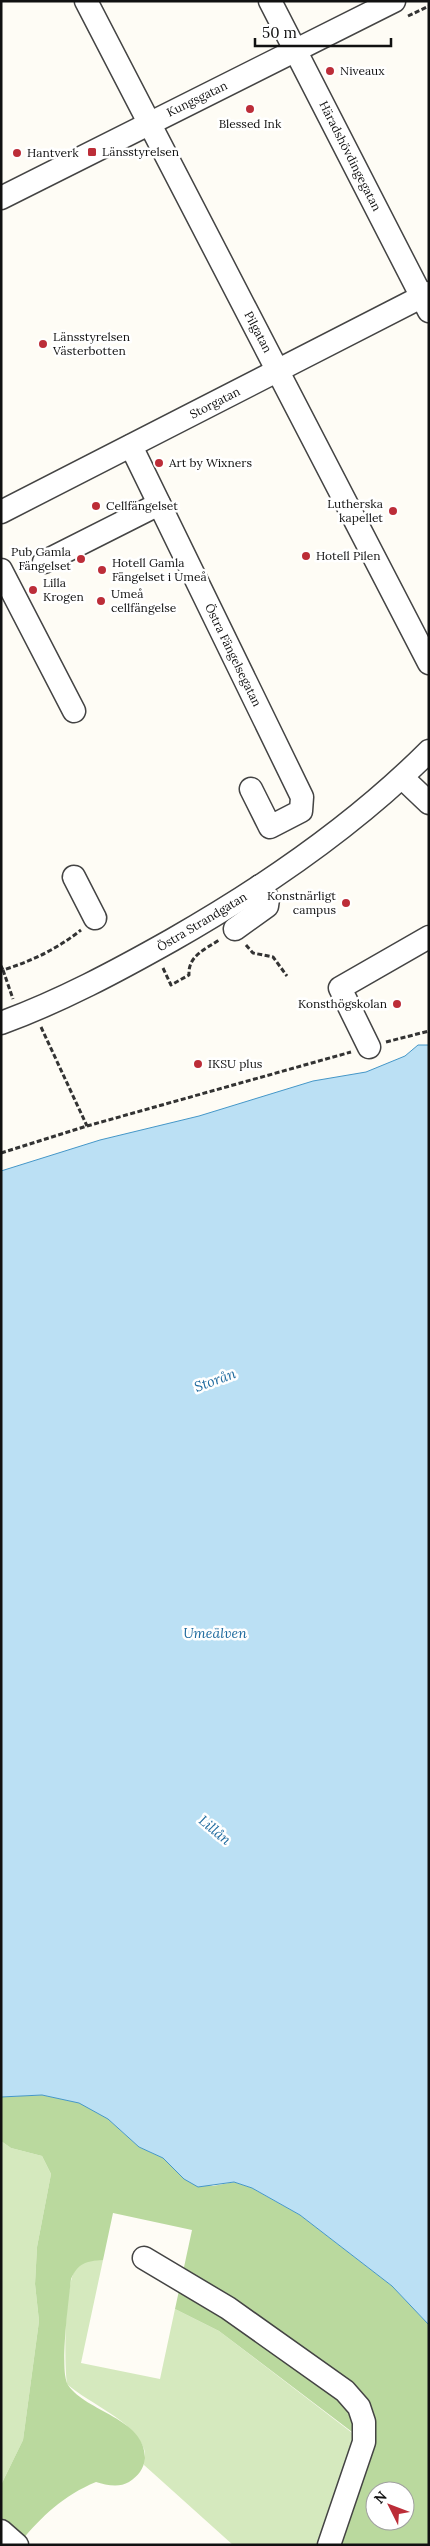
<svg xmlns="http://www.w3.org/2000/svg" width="430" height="2546" font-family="Lora,serif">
<rect width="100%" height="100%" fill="#fefcf5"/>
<g fill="#d5e9be">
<path d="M1,2141L11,2148L42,2156L51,2174L37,2247L35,2284L39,2321L23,2440L1,2485Z"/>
<path d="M103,2260L81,2363L160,2379L175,2309L219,2331L364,2442L329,2545H233L144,2465C144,2460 146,2454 144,2449C134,2420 89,2404 67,2384C64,2363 64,2281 77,2267C84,2260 95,2260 103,2260Z"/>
</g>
<path fill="#bad99e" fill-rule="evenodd" d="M42,2095L80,2103L108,2119L139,2147L163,2158L184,2179L213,2186L234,2182L252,2188L300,2215L392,2286L429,2325V2545H329L364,2441L219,2331L175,2309L192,2230L113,2213L103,2260C86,2261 78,2263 71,2279C69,2298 59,2372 68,2385C86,2412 145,2418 145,2458C144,2469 138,2476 129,2482C119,2488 106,2485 96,2482C62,2496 40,2518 18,2545L1,2531V2485L23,2440L39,2321L35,2284L37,2247L51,2174L42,2156L11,2148L1,2141V2097ZM375,2491H405V2521H375Z"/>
<path fill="#bbe0f4" stroke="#4597c8" d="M418,1045H429V2325L392,2286L300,2215L252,2188L234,2182L198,2187L184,2179L163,2158L139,2147L108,2119L79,2103L42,2095L1,2097V1171L100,1140L199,1116L313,1081L366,1072L405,1056Z"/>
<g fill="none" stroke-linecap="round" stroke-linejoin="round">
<g stroke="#444" stroke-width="25">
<g id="minor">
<path d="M86,1L429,663"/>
<path d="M270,1L429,311"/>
<path d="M1,198L394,1"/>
<path d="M131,446L302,797L301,811L270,827L251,789"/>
<path d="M1,512L429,293"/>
<path d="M44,562L159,504"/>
<path d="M1,570L74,711"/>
<path d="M409,784L429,803"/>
<path d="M74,877L95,918"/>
<path d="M235,929L267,906L268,899L260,886"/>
<path d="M1,1023C61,1001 117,971 172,940C265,887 353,827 429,751"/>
<path d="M369,1047L340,988L429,937"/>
<path d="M144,2258L228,2308L345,2391L359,2407L364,2422V2442L329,2545"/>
<path d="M1,2531L17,2545"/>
</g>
</g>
<g stroke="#333" stroke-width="3" stroke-dasharray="5 2.5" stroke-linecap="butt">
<path d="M408,16L429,6"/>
<path d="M246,945L253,953L273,957L287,976"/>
<path d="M1,966L3,970C32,961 57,949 81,930"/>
<path d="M163,968L171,985L189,975C188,956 204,950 219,940"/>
<path d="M3,970L13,999"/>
<path d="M41,1027L87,1126"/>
<path d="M386,1042L429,1031"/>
<path d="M1,1153L87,1126L351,1052"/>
</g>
<use href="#minor" stroke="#fff" stroke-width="22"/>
</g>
<g fill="#bc2d38" stroke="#fff" stroke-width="2">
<circle cx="330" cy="71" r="5"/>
<circle cx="250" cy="109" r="5"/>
<rect x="87" y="147" width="10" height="10" rx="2.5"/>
<circle cx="17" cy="153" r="5"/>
<circle cx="43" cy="344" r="5"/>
<circle cx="159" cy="463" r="5"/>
<circle cx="96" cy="506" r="5"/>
<circle cx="393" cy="511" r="5"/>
<circle cx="306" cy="556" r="5"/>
<circle cx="81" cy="559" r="5"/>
<circle cx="102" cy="570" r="5"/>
<circle cx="33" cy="590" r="5"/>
<circle cx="101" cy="601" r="5"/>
<circle cx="346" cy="903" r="5"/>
<circle cx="397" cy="1004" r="5"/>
<circle cx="198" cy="1064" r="5"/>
</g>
<g text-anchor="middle" stroke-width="5" stroke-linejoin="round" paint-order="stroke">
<g font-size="12" fill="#111" stroke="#fff" text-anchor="start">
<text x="340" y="75">Niveaux</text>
<text x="250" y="128" text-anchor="middle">Blessed Ink</text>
<text x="102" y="156">Länsstyrelsen</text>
<text x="27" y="157">Hantverk</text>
<text x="53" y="341">Länsstyrelsen<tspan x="53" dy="14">Västerbotten</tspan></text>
<text x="169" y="467">Art by Wixners</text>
<text x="383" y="508" text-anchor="end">Lutherska<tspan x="383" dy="14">kapellet</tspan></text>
<text x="106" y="510">Cellfängelset</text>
<text x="71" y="556" text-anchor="end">Pub Gamla<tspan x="71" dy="14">Fängelset</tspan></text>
<text x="316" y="560">Hotell Pilen</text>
<text x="112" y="567">Hotell Gamla<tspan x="112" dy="14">Fängelset i Umeå</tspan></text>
<text x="43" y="587">Lilla<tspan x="43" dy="14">Krogen</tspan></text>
<text x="111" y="598">Umeå<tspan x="111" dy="14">cellfängelse</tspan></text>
<text x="336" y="900" text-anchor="end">Konstnärligt<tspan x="336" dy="14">campus</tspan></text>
<text x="387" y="1008" text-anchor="end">Konsthögskolan</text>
<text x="208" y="1068">IKSU plus</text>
</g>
<g font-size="12" fill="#111" stroke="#fff">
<text transform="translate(197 99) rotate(-26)" y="4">Kungsgatan</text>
<text transform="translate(350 156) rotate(63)" y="4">Häradshövdingegatan</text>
<text transform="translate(258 332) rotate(62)" y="4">Pilgatan</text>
<text transform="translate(215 403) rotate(-27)" y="4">Storgatan</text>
<text transform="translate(233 655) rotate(64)" y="4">Östra Fängelsegatan</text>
<text transform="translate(202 922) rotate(-31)" y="4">Östra Strandgatan</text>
</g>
<g font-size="14" font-style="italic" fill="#1e6a9e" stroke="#fff">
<text transform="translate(215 1380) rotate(-20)" y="5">Storån</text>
<text x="215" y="1638">Umeälven</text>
<text transform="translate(215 1830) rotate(40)" y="5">Lillån</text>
</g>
</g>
<rect width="430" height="2546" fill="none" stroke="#111111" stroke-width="5"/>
<g transform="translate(390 2506) rotate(312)"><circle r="24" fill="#ffffff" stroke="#a0a0a0"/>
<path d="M0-4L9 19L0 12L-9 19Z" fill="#bc2d38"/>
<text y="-8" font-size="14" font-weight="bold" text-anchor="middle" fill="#111111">N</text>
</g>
<path d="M255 38v8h136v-8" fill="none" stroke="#111111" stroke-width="2.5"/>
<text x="262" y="38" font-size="15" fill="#111111" stroke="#ffffff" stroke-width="4" paint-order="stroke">50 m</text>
</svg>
